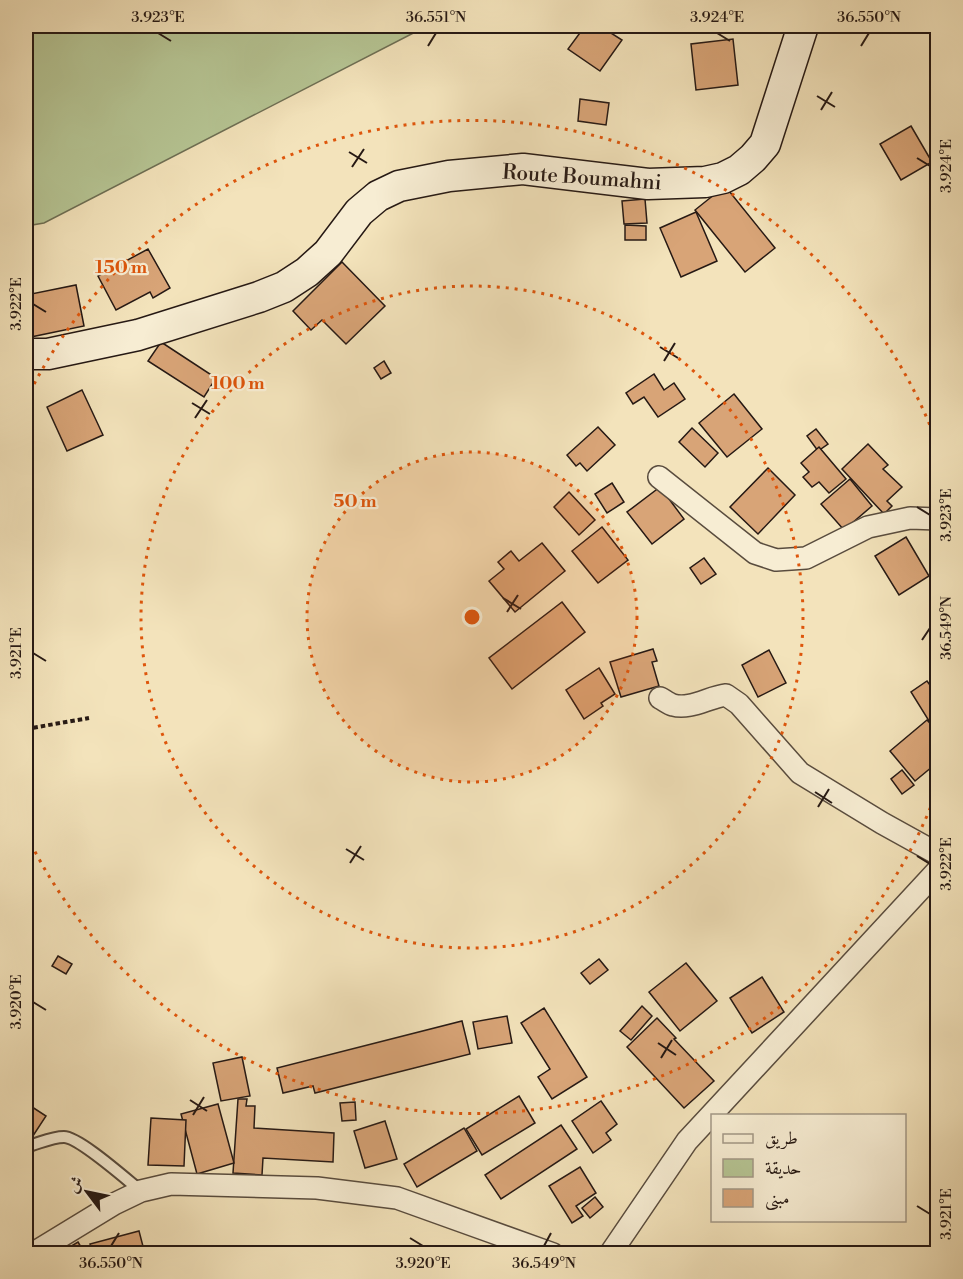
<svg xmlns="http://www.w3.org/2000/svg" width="963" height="1279" font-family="'Libre Bodoni',Amiri,serif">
<rect width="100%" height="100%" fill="#f3e3bb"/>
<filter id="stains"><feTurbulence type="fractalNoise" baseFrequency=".00333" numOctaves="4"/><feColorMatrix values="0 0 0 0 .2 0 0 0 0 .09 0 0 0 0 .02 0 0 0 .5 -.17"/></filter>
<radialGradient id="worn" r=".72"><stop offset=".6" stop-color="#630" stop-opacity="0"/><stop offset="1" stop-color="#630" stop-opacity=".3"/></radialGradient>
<path fill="#b6c594" stroke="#6e6f54" stroke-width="1.5" d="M26,26H427L44,223L26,226Z"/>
<g fill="#d8a477" stroke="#261914" stroke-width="1.5">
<path d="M585,26H600L622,40L600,71L568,49Z"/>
<path d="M733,39L738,85L696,90L691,44Z"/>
<path d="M580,99L609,103L606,125L578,121Z"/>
<path d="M911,126L932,162L901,180L880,144Z"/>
<path d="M725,186L775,248L745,272L695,210Z"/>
<path d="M645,199L647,223L624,224L622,201Z"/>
<path d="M696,212L717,261L681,277L660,228Z"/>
<path d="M625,225L646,226V240H625Z"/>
<path d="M148,249L170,288L153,298L150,292L116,310L98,276Z"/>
<path d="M342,262L385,306L346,344L322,320L311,330L293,311Z"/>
<path d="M76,285L84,326L26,338V295Z"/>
<path d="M161,342L216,378L204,397L148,361Z"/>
<path d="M384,361L391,373L381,379L374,368Z"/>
<path d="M654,374L664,390L674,383L685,399L658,417L644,397L633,404L626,393Z"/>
<path d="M82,390L103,435L67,451L47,407Z"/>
<path d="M734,394L762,429L727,457L699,423Z"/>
<path d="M598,427L615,445L587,471L580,463L576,466L567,455Z"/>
<path d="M692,428L718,453L705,467L679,442Z"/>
<path d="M816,429L828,444L818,451L807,436Z"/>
<path d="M868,444L888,465L883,469L902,487L887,501L892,506L884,514L842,469Z"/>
<path d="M819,447L846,479L829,493L819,482L812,487L803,477L809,472L801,463Z"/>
<path d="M768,468L795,495L758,534L730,507Z"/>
<path d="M850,479L872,506L844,530L821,504Z"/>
<path d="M612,483L624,502L607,513L595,494Z"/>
<path d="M660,487L684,519L652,544L627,512Z"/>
<path d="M569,492L595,520L579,535L554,507Z"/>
<path d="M602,527L628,560L598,583L572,551Z"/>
<path d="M906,537L929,576L899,595L875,556Z"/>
<path d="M542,543L565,571L515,612L489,581L504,569L498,562L511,551L519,561Z"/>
<path d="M704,558L716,574L701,584L690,568Z"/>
<path d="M562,602L585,632L512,689L489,658Z"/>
<path d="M653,649L657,661L652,662L659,686L621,697L610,662Z"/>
<path d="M769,650L786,683L758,697L742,665Z"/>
<path d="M599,668L615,694L601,703L603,706L584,719L566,690Z"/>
<path d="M927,681L938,696V715L929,721L911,692Z"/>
<path d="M927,720L938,732V762L915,781L890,751Z"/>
<path d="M902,770L914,785L902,794L891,779Z"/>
<path d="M58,956L72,964L66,974L52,966Z"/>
<path d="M599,959L608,970L590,984L581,973Z"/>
<path d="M686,963L717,1001L680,1031L649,992Z"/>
<path d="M762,977L784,1012L752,1033L730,998Z"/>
<path d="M642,1006L652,1016L631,1040L620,1031Z"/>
<path d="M544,1008L587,1077L552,1099L538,1077L550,1069L521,1023Z"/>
<path d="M507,1016L512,1043L478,1049L473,1022Z"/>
<path d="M657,1018L676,1038L674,1039L714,1081L684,1108L627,1047Z"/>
<path d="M462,1021L470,1054L315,1093L313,1086L283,1093L277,1068Z"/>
<path d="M242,1057L250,1096L221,1101L213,1063Z"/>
<path d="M519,1096L535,1123L482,1155L466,1129Z"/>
<path d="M238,1099H247L246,1106H255L254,1128L334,1133L333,1162L263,1158L262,1175L233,1173Z"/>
<path d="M601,1101L617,1124L606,1133L611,1140L593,1153L572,1121Z"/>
<path d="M355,1102L356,1120L342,1121L340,1103Z"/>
<path d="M26,1103L46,1116L27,1145L26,1144Z"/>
<path d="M218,1104L234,1163L197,1174L181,1114Z"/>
<path d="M151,1118L186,1120L184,1166L148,1165Z"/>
<path d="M385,1121L397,1159L365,1168L354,1131Z"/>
<path d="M561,1125L577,1149L501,1199L485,1175Z"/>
<path d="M464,1128L477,1151L417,1187L404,1164Z"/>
<path d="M580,1167L596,1193L576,1206L583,1216L572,1223L549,1186Z"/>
<path d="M595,1197L603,1207L590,1218L582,1208Z"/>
<path d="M139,1231L145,1254H93L90,1244Z"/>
<path d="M78,1242L85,1254H58Z"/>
<path d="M318,1246L343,1251V1254H317Z"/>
</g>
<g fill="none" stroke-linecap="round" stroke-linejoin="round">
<g stroke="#594c3e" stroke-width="14">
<path id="lane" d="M32,1145C42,1142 53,1137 64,1137C79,1137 127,1180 141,1191"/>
</g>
<g stroke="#594c3e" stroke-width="24">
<g id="street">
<path d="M659,477L755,553L776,560L806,558L868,527L910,518L938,519"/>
<path d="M660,698C664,700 669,704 673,705C690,710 709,697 726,695L739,704L800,773L882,823L938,854"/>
<path d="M32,1254L114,1204L141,1191L171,1184L317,1188L397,1198L553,1254"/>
<path d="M610,1254L687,1141L938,870"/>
</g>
</g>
<g stroke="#261914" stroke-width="33">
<path id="secondary" d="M26,354H48L138,335L259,297L284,287L307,272L328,253L359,212L378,196L399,186L449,176L523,169L648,184L705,182L723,178L739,170L753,158L765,144L803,26"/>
</g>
<path stroke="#261914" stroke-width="4" stroke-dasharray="4.5 3" stroke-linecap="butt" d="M26,729L89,718"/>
<use href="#lane" stroke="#f7edd3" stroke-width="10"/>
<use href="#street" stroke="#f7edd3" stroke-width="21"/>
<use href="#secondary" stroke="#f7edd3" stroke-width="30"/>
</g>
<path fill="none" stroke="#261914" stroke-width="2" d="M158,33L171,41M717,33L730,41M428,46L436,33M861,46L869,33M817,96L835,107M821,110L832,92M349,152L367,163M917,158L930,166M352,167L364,149M33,304L46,312M660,347L678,358M664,361L675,343M192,403L210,414M195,418L207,400M917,507L930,515M503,598L521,609M507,612L518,595M922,640L930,628M33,653L46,661M815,792L832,803M818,807L829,789M346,849L364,860M917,856L930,864M350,863L361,846M33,1002L46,1010M658,1043L676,1055M661,1058L672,1040M190,1100L207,1111M193,1115L204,1097M917,1206L930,1214M410,1238L423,1246M111,1246L119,1233M544,1246L551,1233"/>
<circle cx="472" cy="617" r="165" fill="#de560c" fill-opacity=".12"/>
<g fill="none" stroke="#de560c" stroke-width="3" stroke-dasharray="3 6">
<circle cx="472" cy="617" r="165"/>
<circle cx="472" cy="617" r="331"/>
<path d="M937 791A496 496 0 0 1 26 834M26 400A496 496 0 0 1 937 443"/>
</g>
<g text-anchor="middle" stroke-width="4.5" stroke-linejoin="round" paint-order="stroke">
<g font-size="21" fill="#261914" stroke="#f7edd3">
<text transform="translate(582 177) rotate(4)" y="7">Route Boumahni</text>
</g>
</g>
<circle cx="472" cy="617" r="9" fill="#de560c" stroke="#f7edd3" stroke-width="3"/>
<g font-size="18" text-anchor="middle" font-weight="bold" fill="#de560c" stroke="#f7edd3" stroke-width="4.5" stroke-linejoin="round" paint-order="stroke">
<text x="121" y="273">150 m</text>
<text x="238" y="389">100 m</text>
<text x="355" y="507">50 m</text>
</g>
<rect width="963" height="1279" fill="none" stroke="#f3e3bb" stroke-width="66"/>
<rect x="711" y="1114" width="195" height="108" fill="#f7edd3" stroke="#a39887" stroke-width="1.5"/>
<rect x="723" y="1134" width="30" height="9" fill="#f7edd3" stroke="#a39887" stroke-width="1.5"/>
<text x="765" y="1144" font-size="18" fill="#261914">طريق</text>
<rect x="723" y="1159" width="30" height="18" fill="#b6c594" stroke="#a39887" stroke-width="1.5"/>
<text x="765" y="1174" font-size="18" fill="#261914">حديقة</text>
<rect x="723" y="1189" width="30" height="18" fill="#d8a477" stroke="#a39887" stroke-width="1.5"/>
<text x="765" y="1204" font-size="18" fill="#261914">مبنى</text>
<g transform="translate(87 1192) rotate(302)" stroke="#f7edd3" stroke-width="4.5" paint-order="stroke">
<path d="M0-4.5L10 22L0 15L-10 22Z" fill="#261914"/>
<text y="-9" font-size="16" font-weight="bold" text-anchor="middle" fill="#261914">ش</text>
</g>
<rect x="33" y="33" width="897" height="1213" fill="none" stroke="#261914" stroke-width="2"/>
<g font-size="15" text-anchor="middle" fill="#261914">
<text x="158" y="22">3.923°E</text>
<text x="436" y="22">36.551°N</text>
<text x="717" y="22">3.924°E</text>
<text x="869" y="22">36.550°N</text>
<text transform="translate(946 166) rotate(-90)" y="5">3.924°E</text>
<text transform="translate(16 304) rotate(-90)" y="5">3.922°E</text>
<text transform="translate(946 515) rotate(-90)" y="5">3.923°E</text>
<text transform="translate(946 628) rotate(-90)" y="5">36.549°N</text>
<text transform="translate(16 653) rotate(-90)" y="5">3.921°E</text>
<text transform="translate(946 864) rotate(-90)" y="5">3.922°E</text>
<text transform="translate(16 1002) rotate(-90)" y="5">3.920°E</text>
<text transform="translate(946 1214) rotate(-90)" y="5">3.921°E</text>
<text x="111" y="1268">36.550°N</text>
<text x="423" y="1268">3.920°E</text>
<text x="544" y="1268">36.549°N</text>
</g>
<rect width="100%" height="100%" filter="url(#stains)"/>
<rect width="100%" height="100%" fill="url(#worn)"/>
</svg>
